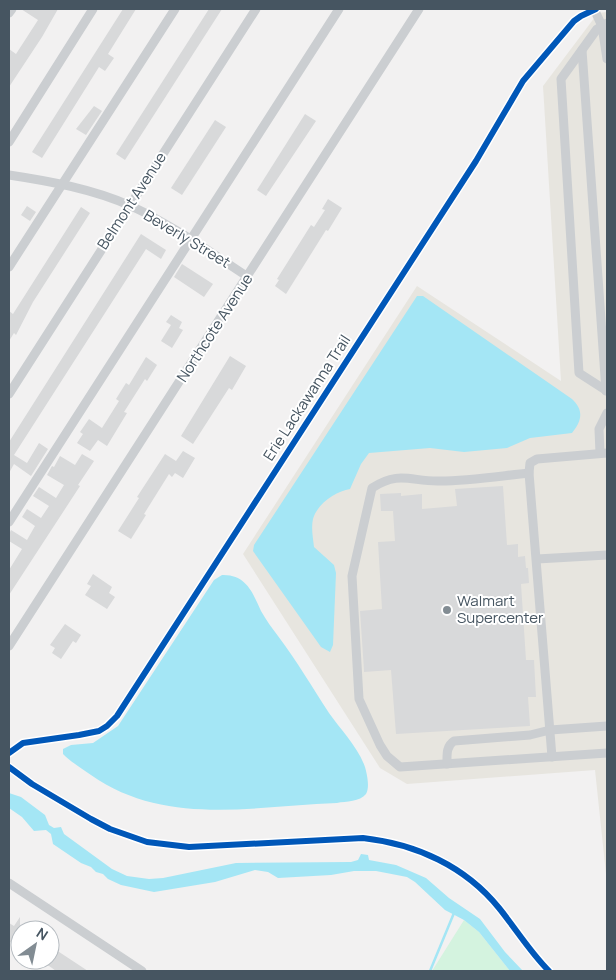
<svg xmlns="http://www.w3.org/2000/svg" width="616" height="980" font-family="Manrope,sans-serif">
<rect width="100%" height="100%" fill="#f2f1f1"/>
<path fill="#e7e5df" d="M607,12V874H606L595,770L407,784L380,768L243,554L417,286L561,381L543,86L598,13Z"/>
<path fill="#d4f3df" d="M464,920L479,932L510,971H432Z"/>
<g fill="#a4e6f5">
<path d="M417,296H423L572,399C584,410 582,421 572,433L530,438L507,448L464,452L430,448L369,453L361,464L350,489C336,491 317,504 313,519C311,528 313,538 314,547L334,565L336,573L333,645L330,652L321,647L253,551L254,545Z"/>
<path d="M222,575C246,574 253,593 261,611C266,620 272,628 278,636C297,661 312,687 329,713C341,730 358,747 365,767C367,774 370,787 366,794C360,802 346,801 337,803C253,806 165,827 91,775C81,768 71,762 63,754V749L71,745L93,743L118,726L214,580Z"/>
<path d="M9,793L21,797L45,815L49,825L54,828L61,827L64,834L112,869L127,876L149,879L163,878L236,863L351,862L358,860L361,854L368,855L369,860L396,865L426,878L449,898L480,919L505,952L523,971H510L479,932L464,920L445,910L415,882L407,877L376,871H354L331,875L278,878L268,872L255,870L215,882L154,892L121,885L108,879L103,874L96,872L91,867L81,863L53,844L51,834L46,830L34,831L22,817L9,808Z"/>
</g>
<g fill="none" stroke-linecap="round" stroke-linejoin="round">
<path stroke="#a4e6f5" stroke-width="2.5" d="M430,971L454,913"/>
</g>
<g fill="#d8d9da">
<path d="M21,9H58L42,37L9,87V49L16,54L38,20Z"/>
<path d="M123,9H136L108,54L114,58L105,71L99,67L42,158L32,152Z"/>
<path d="M209,9H222L125,160L116,154Z"/>
<path d="M94,106L102,111L86,135L76,129Z"/>
<path d="M305,114L316,121L266,196L257,190Z"/>
<path d="M215,120L226,127L182,195L171,188Z"/>
<path d="M328,199L342,208L328,231L326,230L286,294L275,286L279,280L277,279L311,225L314,227L325,210L322,209Z"/>
<path d="M27,206L36,212L30,221L21,215Z"/>
<path d="M81,207L90,213L33,302L16,335L14,333L9,341V311L13,314Z"/>
<path d="M141,234L166,250L161,259L146,249L14,455L27,463L39,443L48,449L31,476L14,464L9,473V442Z"/>
<path d="M182,264L213,284L204,297L174,277Z"/>
<path d="M171,315L182,322L179,328L183,330L172,348L161,341L171,325L166,322Z"/>
<path d="M230,356L246,366L232,390L229,388L193,444L181,436Z"/>
<path d="M146,357L157,365L147,381L145,379L124,412L127,413L107,446L98,440L90,451L77,443L83,434L80,432L89,419L102,428L119,401L116,399L126,383L129,385Z"/>
<path d="M183,451L195,458L183,478L175,473L172,477L169,474L144,514L146,515L131,539L118,531L139,498L137,497L165,454L176,461Z"/>
<path d="M82,454L94,461L78,485L80,486L9,595V570L22,549L9,541V534L11,530L27,540L35,526L22,517L27,509L41,518L49,506L33,496L39,487L56,498L64,485L47,475L52,466L54,467L60,456L75,465Z"/>
<path d="M503,486L507,545L518,544V557L525,556L526,568H528L529,583L521,584L526,660H534L536,697H528L530,726L396,734L391,670L364,672V670L360,611L382,609L378,542L395,541L393,511H381L380,494L401,493V496L422,494V509L457,506L455,489Z"/>
<path d="M93,574L112,587L109,593L115,597L107,609L85,595L91,586L87,584Z"/>
<path d="M65,624L81,635L76,643L73,641L61,659L52,653L55,648L50,645Z"/>
<path d="M20,917V949L9,941V923L14,926Z"/>
<path d="M50,946L88,971H56L52,968L40,960H50Z"/>
</g>
<g fill="none" stroke-linecap="round" stroke-linejoin="round">
<g stroke="#cbced1" stroke-width="9">
<path d="M594,9L602,26L607,59"/>
<path d="M9,13L12,9"/>
<path d="M607,23L597,29L561,79L579,373L607,391"/>
<path d="M582,50L606,391"/>
<path d="M9,142L93,9"/>
<path d="M9,175C49,181 93,189 131,206C172,225 210,252 248,277"/>
<path d="M9,267L175,9"/>
<path d="M9,394L256,9"/>
<path d="M600,453L599,429L607,413"/>
<path d="M529,473C500,476 469,481 440,481C412,482 399,470 372,488L352,576L359,699L380,745L387,756L400,767L607,753"/>
<path d="M9,522L339,9"/>
<path d="M537,559L607,555"/>
<path d="M9,646L419,9"/>
<path d="M552,757L529,473L530,463L537,459L607,453"/>
<path d="M447,764C447,755 446,746 454,741L530,735L550,730L607,726"/>
<path d="M9,883L142,971"/>
</g>
<g stroke="#fff" stroke-width="9">
<g id="cycleway">
<path d="M9,753L23,743L79,735L99,731L107,726L117,716L476,161L523,81L574,21L581,16L596,9"/>
<path d="M9,767L32,784L91,819L110,829L147,842L189,847L363,838C416,844 465,866 499,908C516,929 530,952 549,971"/>
</g>
</g>
<use href="#cycleway" stroke="#0057b8" stroke-width="6"/>
</g>
<circle fill="#828c93" stroke="#fff" stroke-width="2" cx="447" cy="610" r="5"/>
<g text-anchor="middle" stroke-width="4" stroke-linejoin="round" paint-order="stroke">
<g font-size="15" fill="#465561" stroke="#fff">
<text transform="translate(132 201) rotate(-57)" y="5">Belmont Avenue</text>
<text transform="translate(187 239) rotate(31)" y="5">Beverly Street</text>
<text transform="translate(215 328) rotate(-57)" y="5">Northcote Avenue</text>
<text transform="translate(307 398) rotate(-57)" y="5">Erie Lackawanna Trail</text>
</g>
<g font-size="15" fill="#465561" stroke="#fff" text-anchor="start">
<text x="457" y="606">Walmart<tspan x="457" dy="17">Supercenter</tspan></text>
</g>
</g>
<rect width="616" height="980" fill="none" stroke="#465561" stroke-width="20"/>
<g transform="translate(35 945) rotate(33)"><circle r="24" fill="#ffffff" stroke="#b5bbc0"/>
<path d="M0-4L9 19L0 12L-9 19Z" fill="#828c93"/>
<text y="-8" font-size="14" font-weight="bold" text-anchor="middle" fill="#465561">N</text>
</g>
</svg>
